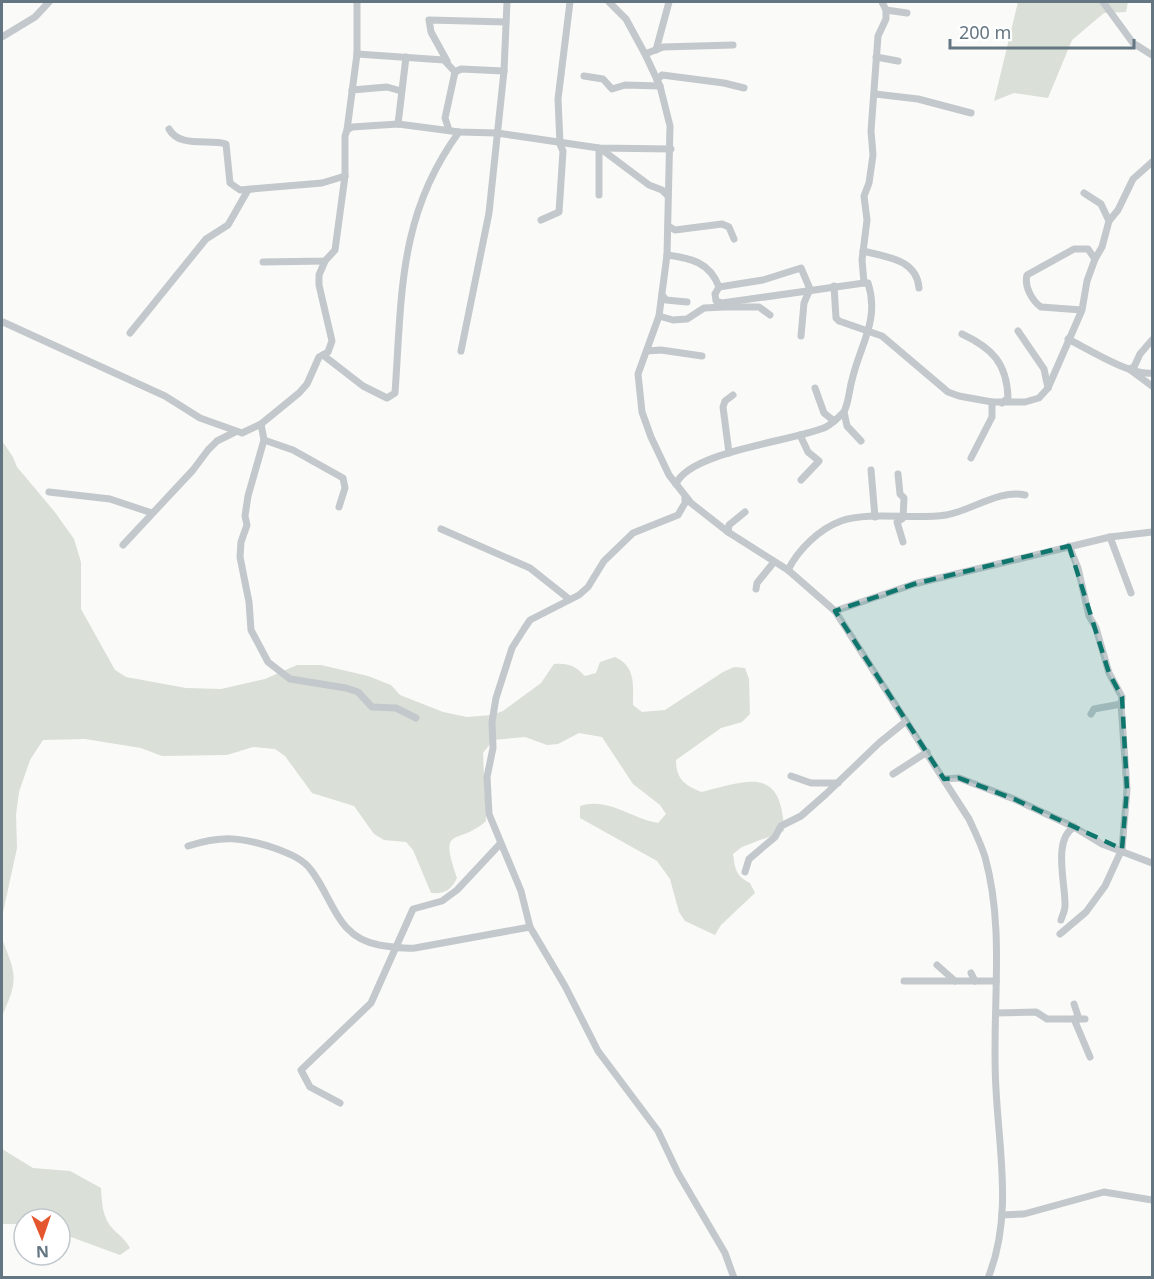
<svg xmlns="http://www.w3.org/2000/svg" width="1154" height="1279" font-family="'Noto Sans',sans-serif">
<rect width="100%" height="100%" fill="#fafaf8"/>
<g fill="#dadfd7">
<path d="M1018,2H1128L1126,12L1104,13L1072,40L1048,98L1014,93L994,101Z"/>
<path d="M2,441L13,457L17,467L54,511L74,539L81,562V609L115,670L126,677L186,688L221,689L265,679L297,665H321L368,676L391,685L400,695L443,712L467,717L492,715L503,711L541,683L554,664C569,663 575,666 585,676L596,673L600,662L615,657C636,667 633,684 633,705L642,712L665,710L723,672L734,667L745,668L749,679L750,714L742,722L721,728L676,760C676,779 685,786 702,792C749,780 782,766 784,831L742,847L733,854C735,869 736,876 750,883L755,893L721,925L715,935L685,921L679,912L670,879L657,861L580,818V806C608,797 630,818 658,823L666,814L660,805L633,784L602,737L579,733L558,744L547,745L525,737L493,740L483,753L486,821C457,847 438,823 457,878C451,890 445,894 431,893L413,850L406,842L384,840L374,834L354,806L312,793L285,756L275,749L253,747L227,755L162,756L141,748L85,739L43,740L30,760L19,792L16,815L17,848L2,917Z"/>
<path d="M2,939C17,976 18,980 2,1016Z"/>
<path d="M2,1149L33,1168L70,1171L101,1188C102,1204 102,1218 114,1230C120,1236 125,1239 130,1248L120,1255L60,1233V1219H24V1224H2Z"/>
</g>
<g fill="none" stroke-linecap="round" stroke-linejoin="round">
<g stroke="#c3c8cc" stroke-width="7">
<path d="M609,2L626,19L645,54L660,86L670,126L667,255L659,316L638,374L642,412L651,437L669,475L691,503L728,532L788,570L835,611L969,819C975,832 981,844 985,857C1006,932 991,1012 996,1089C999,1151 1013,1217 988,1278"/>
<path d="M1103,2L1133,43L1152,55"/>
<path d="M886,10L907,13"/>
<path d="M2,37L35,17L49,2"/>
<path d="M656,50L669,2"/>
<path d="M357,54L444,60L455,72"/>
<path d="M645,54L663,47L733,45"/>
<path d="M876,57L898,61"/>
<path d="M447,61L431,32L429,20L506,22"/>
<path d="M584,76L603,79L612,89L625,85L660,86"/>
<path d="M657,80L662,75L724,83L744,88"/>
<path d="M352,90L387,87L401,91"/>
<path d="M875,94L918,99L971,113"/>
<path d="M398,124L406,57"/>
<path d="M169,129C179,148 209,139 226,144L230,183L240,190L322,183L345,176"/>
<path d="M347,130L357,54V2"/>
<path d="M449,130L445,118L455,72L461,69L504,71"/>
<path d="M601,149L649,185L662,190L667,195"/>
<path d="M1084,193L1101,204L1109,221"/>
<path d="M599,195V148"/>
<path d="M541,220L559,212L563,151L560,144L558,99L570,2"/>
<path d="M668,226L675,230L722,224L729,227L734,239"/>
<path d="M863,251C886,257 917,259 919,288"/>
<path d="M667,255C690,258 710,262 719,287L715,294L716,301L722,303L864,283H868C880,320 860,345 852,380C849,391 849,401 844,412C839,417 833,423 826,427C795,441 690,451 676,484"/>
<path d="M1095,259L1102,247L1109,221L1118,210L1133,179L1152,162"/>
<path d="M263,262L325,261L335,250L345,176V136L347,130L352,127L398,124L459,132L497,133L599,148L671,149"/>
<path d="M864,283L862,260L867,220L864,196L869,183L873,155L871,131L878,36L886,19V10L882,2"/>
<path d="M834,286L836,318L839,321L882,336L948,392L959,396L992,402H1025L1039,398L1048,388L1082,310L1087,281L1095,259L1088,249H1074L1027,275C1024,286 1032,301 1041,307L1082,310"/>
<path d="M719,287L763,280L801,268L810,289L804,303L801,336"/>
<path d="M662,295L666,300L687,302"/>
<path d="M659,316L673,320L687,319L704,308L724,307H759L770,315"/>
<path d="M3,322L165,396L200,418L242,433L261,424L299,393L307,384L319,357L328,352L332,341L319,285V275L325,261"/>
<path d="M1018,331L1044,369L1048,388"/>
<path d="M130,333L206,239L228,225L248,190"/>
<path d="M962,334C992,348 1007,363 1008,398L1002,403"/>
<path d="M1068,339C1088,349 1131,376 1152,373"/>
<path d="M1152,340L1140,354L1134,367L1129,369L1152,386"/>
<path d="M461,351L489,213L504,71L507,2"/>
<path d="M647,351L661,350L702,356"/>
<path d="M323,355L363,386L387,398L395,393C402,295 398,215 459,132"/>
<path d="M815,388L824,413L834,421"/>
<path d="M844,412L847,426L861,441"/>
<path d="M261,424L264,440L248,496L245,516L247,525L241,542L240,557L249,602L251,630L268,662L290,679L346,688L358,692L372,707L396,708L416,718"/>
<path d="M800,435L808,452L819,461L801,480"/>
<path d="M264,440L293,450L343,478L345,488L339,507"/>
<path d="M729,453L723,407L725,401L733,395"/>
<path d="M971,458L992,417V402"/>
<path d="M871,470L875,517"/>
<path d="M898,474L900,494L904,498L903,518L897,522L903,542"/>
<path d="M49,492L110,499L152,513"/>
<path d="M685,497V503L678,515L633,533L604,561L588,587L579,595L530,620L524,629L512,648L496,698L492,722L493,748L487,777L489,814L521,891L530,927L565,986L598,1051L658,1131L678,1173L725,1253L734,1278"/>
<path d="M441,529L530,568L569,599"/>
<path d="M728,532L729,525L745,512"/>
<path d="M1110,537L1152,532"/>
<path d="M123,545L193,470L208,450L217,441L235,432"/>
<path d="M1069,546L1078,568L1089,616L1096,628L1109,673L1122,697L1121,704L1094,709L1091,714"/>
<path d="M788,570C798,550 819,529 841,521C870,511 914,520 946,515C971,511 999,489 1025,495"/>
<path d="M756,589L757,583L774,562"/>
<path d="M835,611L914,584L1110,537L1131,593"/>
<path d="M893,774L927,752"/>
<path d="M791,776L811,783H838"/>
<path d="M944,779L959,778L1014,799L1074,827L1102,844L1152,863"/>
<path d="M188,846C223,835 242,837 277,849C290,854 303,859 311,870C334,900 336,937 379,945C392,947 402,949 415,948L530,927"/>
<path d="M745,872L749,859L775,837L781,826L801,816L826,794L879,743L905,722"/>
<path d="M1061,920C1062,916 1065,911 1065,906C1066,886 1052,840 1074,827"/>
<path d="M1060,934L1086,912L1105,886L1122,849L1127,789L1121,704"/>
<path d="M937,965L955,981"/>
<path d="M971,973L975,981"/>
<path d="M904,981H996"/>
<path d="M1074,1004L1079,1019"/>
<path d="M996,1013L1036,1012L1047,1019H1085"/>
<path d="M1074,1019L1090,1057"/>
<path d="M340,1103L310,1087L301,1070L371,1003L413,909L442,901L457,890L500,844"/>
<path d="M1002,1215L1024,1214L1104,1192L1152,1200"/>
</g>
</g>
<path fill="#0f766e" fill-opacity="0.2" stroke="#0f766e" stroke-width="4.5" stroke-dasharray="12 8" stroke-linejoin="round" d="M1069,546L1109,673L1122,697L1127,789L1122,849L1014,799L959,778L944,779L835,611L914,584Z"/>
<rect width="1154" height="1279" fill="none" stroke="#657683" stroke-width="6"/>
<g transform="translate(42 1237) rotate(178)"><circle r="28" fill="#ffffff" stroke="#c1c8cd" stroke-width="1.5"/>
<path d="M0-4.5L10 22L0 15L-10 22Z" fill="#e4572e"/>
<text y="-9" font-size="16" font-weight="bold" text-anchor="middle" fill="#657683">N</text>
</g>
<path d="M950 39v9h184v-9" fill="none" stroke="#657683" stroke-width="3"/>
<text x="959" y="39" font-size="18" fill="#657683" stroke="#ffffff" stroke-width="4.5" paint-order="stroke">200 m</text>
</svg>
